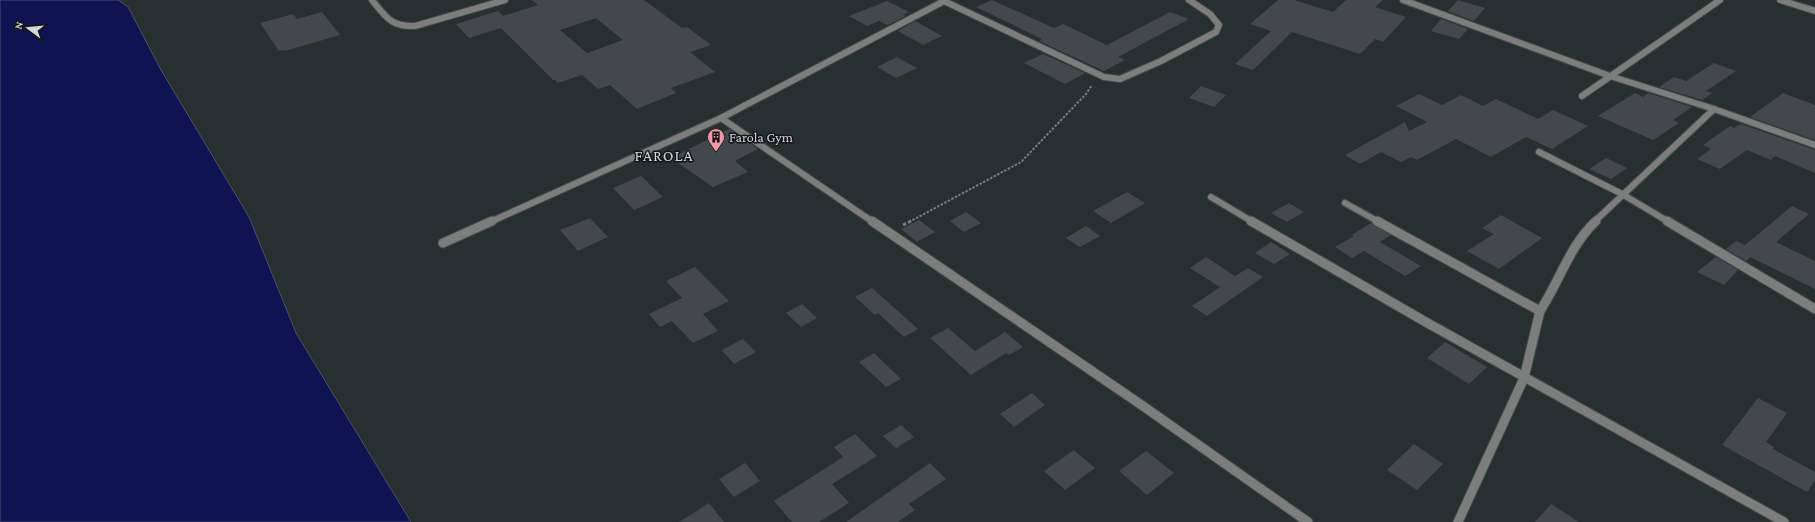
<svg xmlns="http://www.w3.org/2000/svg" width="1815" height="522" font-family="'Crimson Pro',serif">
<rect width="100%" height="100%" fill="#282f2f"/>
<path fill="#0e1351" stroke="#494e79" d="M0,0H118L128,7L161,70L249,217L296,333L411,522H0Z"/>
<g fill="#43484c" fill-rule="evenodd">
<path d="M532,0H644L682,28L687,27L711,45L690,52L715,72L671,88L676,93L637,109L610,85L598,89L582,75L558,83L555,80H553L501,28L469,38L456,24L498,11L503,16L538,5ZM596,18L623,40L587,53L560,30Z"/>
<path d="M992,0L1054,28L1063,24L1107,45L1170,12L1189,19L1118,57L1125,60L1104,71L1039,41L1042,39L976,7Z"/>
<path d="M1278,0H1294L1333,12L1346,0H1383L1375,7L1406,17L1383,42L1375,39L1360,54L1292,32L1253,70L1235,64L1271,31L1250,24Z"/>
<path d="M1458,0L1485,8L1474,21L1448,11Z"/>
<path d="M887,1L909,12L903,15L905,16L888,25L879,21L867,26L849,16Z"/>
<path d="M322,12L340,35L285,51L284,50L279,51L260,23L293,14L297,19Z"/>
<path d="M1441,19L1468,29L1459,39L1431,31Z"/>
<path d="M915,21L942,36L923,45L898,31Z"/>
<path d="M1043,54L1085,73L1065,84L1024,63Z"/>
<path d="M897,57L917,68L896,78L877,67Z"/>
<path d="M1714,63L1736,71L1706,91L1713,93L1702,100L1659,87L1674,77L1686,81Z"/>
<path d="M1201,86L1226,95L1214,107L1189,98Z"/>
<path d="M1635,93L1643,97L1648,93L1692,107L1673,120L1679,123L1653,140L1598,116Z"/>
<path d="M1783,93L1815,105V140L1750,117Z"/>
<path d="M1419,94L1442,105L1461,95L1483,106L1496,99L1538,119L1553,110L1588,126L1552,149L1526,137L1491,157L1456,139L1417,160L1411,157L1401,162L1381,152L1360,164L1345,155L1405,122L1409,131L1427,122L1396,106Z"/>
<path d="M1741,124L1815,150V173L1775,156L1771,160L1747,150L1720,169L1697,159L1711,149L1703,145L1730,126L1734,128Z"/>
<path d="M729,129L758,149L735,161L748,172L713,187L671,158Z"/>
<path d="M1606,158L1627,168L1611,179L1589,169Z"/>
<path d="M641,176L663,197L634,210L613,188Z"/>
<path d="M1127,192L1145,203L1111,223L1093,211Z"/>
<path d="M1289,203L1304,212L1287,222L1271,213Z"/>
<path d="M1792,206L1809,214L1776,242L1815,261V289L1750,257L1746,261L1726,249L1736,241L1745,245Z"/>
<path d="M966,212L981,223L964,232L950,221Z"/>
<path d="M1501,215L1542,238L1499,269L1467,251L1494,234L1482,228Z"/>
<path d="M590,218L608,237L578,251L560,230Z"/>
<path d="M919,220L935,232L917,242L901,229Z"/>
<path d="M1371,223L1391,235L1380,242L1421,266L1405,276L1364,251L1352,258L1335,247L1354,236L1352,235Z"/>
<path d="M1086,226L1100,236L1080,247L1066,238Z"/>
<path d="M1271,242L1290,254L1274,264L1255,253Z"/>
<path d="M1206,257L1235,276L1248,268L1263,277L1207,316L1192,306L1220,287L1190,268Z"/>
<path d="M1716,257L1738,270L1724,285L1697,272Z"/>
<path d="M695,267L729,301L703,314L718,331L693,343L672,321L660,327L649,314L682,298L666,281Z"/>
<path d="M872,288L918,329L904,337L878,313L875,315L855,297Z"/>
<path d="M802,304L817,318L801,327L786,313Z"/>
<path d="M948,328L975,351L1005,332L1023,347L1009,355L1006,353L971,375L930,338Z"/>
<path d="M743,339L756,352L734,364L722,350Z"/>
<path d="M1445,342L1487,367L1469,384L1427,358Z"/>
<path d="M874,353L901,379L886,387L859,362Z"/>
<path d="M1032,393L1045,405L1014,427L1000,414Z"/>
<path d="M1758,398L1787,413L1766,442L1774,447L1773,449L1815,472V480L1807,492L1722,445Z"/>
<path d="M901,425L914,437L896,448L883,436Z"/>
<path d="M855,434L877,456L832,484L849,503L819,522H792L774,501L843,457L834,447Z"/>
<path d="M1414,444L1443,464L1417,490L1387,470Z"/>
<path d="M1074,450L1095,468L1065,490L1044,471Z"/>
<path d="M1146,451L1174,473L1147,495L1119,471Z"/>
<path d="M745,463L760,481L734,497L719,479Z"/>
<path d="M930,463L946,479L909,504L915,510L898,522H846Z"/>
<path d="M709,503L724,522H679Z"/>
<path d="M1551,504L1579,522H1535Z"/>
</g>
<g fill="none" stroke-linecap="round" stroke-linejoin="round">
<g stroke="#434a4a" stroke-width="8">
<g id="minor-far1">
<path d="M372,0C386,17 391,27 415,26L505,0"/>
<path d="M1403,0L1610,76L1714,109L1815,145"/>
<path d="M1780,0L1815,11"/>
<path d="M944,1L1104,77L1120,79L1161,61L1216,32L1219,25L1210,14L1189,0"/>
<path d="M1582,96L1720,0"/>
<path d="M721,118L873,222"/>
<path d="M1539,152L1622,194L1669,222"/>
<path d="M1211,197L1253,222"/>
<path d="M1345,203L1379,222"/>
<path d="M490,222L721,118L946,0"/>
<path d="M1594,222L1714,109"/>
</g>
</g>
<g stroke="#434a4a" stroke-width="11">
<g id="minor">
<path d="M872,221L1143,406L1308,522"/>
<path d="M1251,221L1424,321L1784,522"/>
<path d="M1377,221L1540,311C1559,282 1570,245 1596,221"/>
<path d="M1667,221L1815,309"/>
<path d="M443,243L492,221"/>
<path d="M1458,522L1524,378L1540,311"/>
</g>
</g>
<path stroke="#787e7e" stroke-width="2" stroke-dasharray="2.5 1.5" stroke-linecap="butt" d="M909,222L1021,162L1086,94L1092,85"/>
<path stroke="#787e7e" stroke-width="3" stroke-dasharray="3.5 2" stroke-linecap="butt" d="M903,225L911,221"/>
<use href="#minor-far1" stroke="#7b7e7c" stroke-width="6"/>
<use href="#minor" stroke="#7b7e7c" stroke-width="9"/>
</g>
<defs>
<g id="building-pin" transform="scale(0.9)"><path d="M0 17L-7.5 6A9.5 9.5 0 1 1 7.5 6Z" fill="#f39aa8" stroke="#131616"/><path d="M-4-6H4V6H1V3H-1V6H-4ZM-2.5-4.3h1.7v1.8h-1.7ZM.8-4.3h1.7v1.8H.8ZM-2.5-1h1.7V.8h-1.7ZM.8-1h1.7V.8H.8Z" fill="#111"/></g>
</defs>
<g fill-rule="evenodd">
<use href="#building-pin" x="716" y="137"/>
</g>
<g text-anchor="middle" stroke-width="3" stroke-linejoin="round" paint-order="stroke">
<g font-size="14" fill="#d2d6d6" stroke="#131616" text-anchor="start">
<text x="729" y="142">Farola Gym</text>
</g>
<g font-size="16" letter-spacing="1" fill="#cdd5d6" stroke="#131616">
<text x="664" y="161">FAROLA</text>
</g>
</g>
<g transform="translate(28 28) rotate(286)" stroke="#131616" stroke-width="3" paint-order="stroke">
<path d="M0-3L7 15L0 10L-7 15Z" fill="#d2d6d6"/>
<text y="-6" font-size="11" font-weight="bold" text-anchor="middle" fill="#d2d6d6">N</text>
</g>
</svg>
